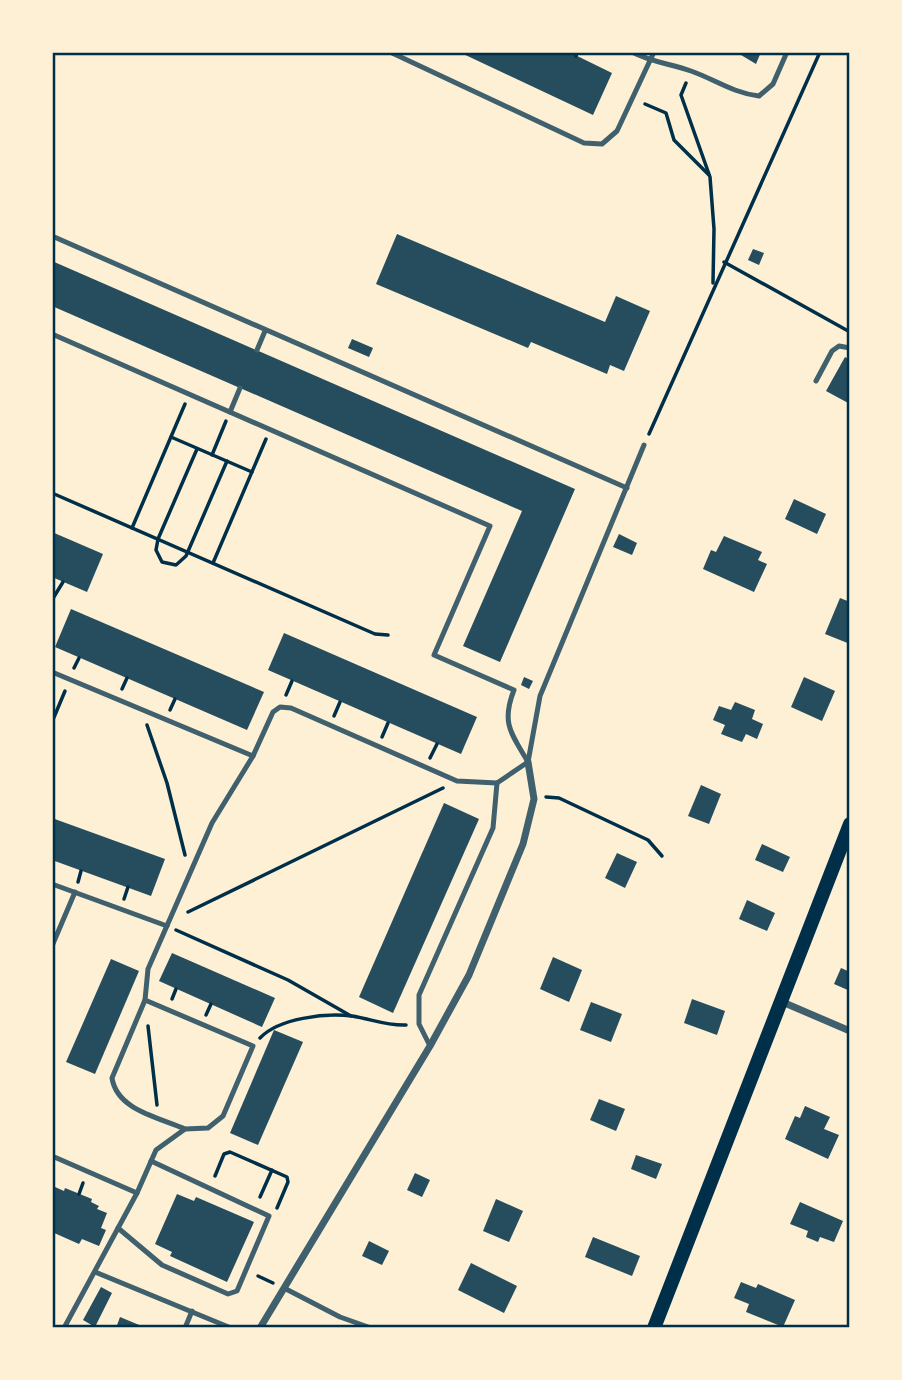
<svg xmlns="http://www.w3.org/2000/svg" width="902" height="1380" font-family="'Work Sans',sans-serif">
<rect width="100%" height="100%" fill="#fdf0d5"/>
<g fill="#264d5e">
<path d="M459,52H569L612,73L593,115Z"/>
<path d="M736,52H761L756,64Z"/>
<path d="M397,234L605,322L616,296L650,311L624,371L610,365L607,374L531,342L528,348L376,284Z"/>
<path d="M753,249L764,253L759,265L748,260Z"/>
<path d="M52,261L575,489L500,662L463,646L522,511L52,306Z"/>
<path d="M352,339L373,348L369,357L348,348Z"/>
<path d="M845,357L850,360V404L826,391Z"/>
<path d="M794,499L826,514L817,534L785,519Z"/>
<path d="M52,532L103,554L87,592L52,577Z"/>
<path d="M619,534L637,543L632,555L613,547Z"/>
<path d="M724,536L762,552L758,560L767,564L754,592L703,569L711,550L716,552Z"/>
<path d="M840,598L850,602V644L825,634Z"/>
<path d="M71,609L264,692L247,730L55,647Z"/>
<path d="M284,633L477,717L461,754L268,670Z"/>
<path d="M524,677L533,681L529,689L521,685Z"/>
<path d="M804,677L835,691L822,721L791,707Z"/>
<path d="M735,702L755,710L752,719L763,724L757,739L746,734L742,742L721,734L725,725L713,720L719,706L731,710Z"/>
<path d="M701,785L721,794L709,824L688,816Z"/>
<path d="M444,803L479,819L393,1013L359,997Z"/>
<path d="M52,818L165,859L151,896L52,860Z"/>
<path d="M762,844L790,857L783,872L755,860Z"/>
<path d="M617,853L637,862L625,888L605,878Z"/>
<path d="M747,900L775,913L767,931L739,919Z"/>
<path d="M172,953L275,998L262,1027L159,981Z"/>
<path d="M553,957L582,970L569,1002L540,989Z"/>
<path d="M111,959L139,971L95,1074L66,1062Z"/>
<path d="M841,968L850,972V991L834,984Z"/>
<path d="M692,999L725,1011L717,1035L684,1023Z"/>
<path d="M591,1002L622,1014L611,1042L580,1030Z"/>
<path d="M274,1030L303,1042L258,1145L230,1133Z"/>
<path d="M599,1099L625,1109L616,1131L590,1120Z"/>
<path d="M805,1106L830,1117L824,1129L839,1135L828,1159L785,1139L795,1116L800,1118Z"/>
<path d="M636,1155L662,1164L656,1179L631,1169Z"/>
<path d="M415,1173L430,1180L422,1197L407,1190Z"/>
<path d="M55,1187L64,1191L65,1188L92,1199L91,1202L99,1206L97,1209L107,1213L101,1228L106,1230L99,1246L82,1239L79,1244L52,1232V1190Z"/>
<path d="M177,1194L194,1201L196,1197L254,1222L227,1282L170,1256L172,1252L155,1244Z"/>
<path d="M496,1199L523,1211L509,1242L483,1231Z"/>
<path d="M800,1202L843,1221L834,1242L820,1237L818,1242L806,1237L808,1231L790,1224Z"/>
<path d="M593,1237L640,1256L632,1276L585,1257Z"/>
<path d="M369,1241L389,1251L382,1265L362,1256Z"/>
<path d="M471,1263L517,1286L504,1313L458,1290Z"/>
<path d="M741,1282L756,1288L758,1284L795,1300L783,1327L746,1312L749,1304L734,1298Z"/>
<path d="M101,1287L112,1293L95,1327L83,1320Z"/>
<path d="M120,1317L144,1327V1328H116Z"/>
</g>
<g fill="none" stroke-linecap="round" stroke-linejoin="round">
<g stroke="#003049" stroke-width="3.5">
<path d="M576,56L577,52"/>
<path d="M686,83L681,95L710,177L714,229L713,283"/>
<path d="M645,104L666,113L674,140L709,175"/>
<path d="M724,262L850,332"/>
<path d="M649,434L820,52"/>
<path d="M171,437L252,472"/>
<path d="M197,449L158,539L156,550L162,562L176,565L186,556L227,461"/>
<path d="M212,455L226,421"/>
<path d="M52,493L375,634L388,635"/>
<path d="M132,528L185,404"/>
<path d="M213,563L266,439"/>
<path d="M52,600L63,582"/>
<path d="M74,668L79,658"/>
<path d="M122,689L127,678"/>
<path d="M286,695L292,681"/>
<path d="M170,710L175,699"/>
<path d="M334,716L340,702"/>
<path d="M52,722L65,691"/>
<path d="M147,725L167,783L185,855"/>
<path d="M382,737L388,723"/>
<path d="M430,758L437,744"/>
<path d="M546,797L559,798L648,840L662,856"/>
<path d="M78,882L81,871"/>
<path d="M124,899L128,887"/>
<path d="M188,912L443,788"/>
<path d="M176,930L288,980L351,1016"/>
<path d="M172,999L176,989"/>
<path d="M206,1015L211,1004"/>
<path d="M148,1026L157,1105"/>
<path d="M260,1038C279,1018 325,1013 352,1016C371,1019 387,1026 406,1025"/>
<path d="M215,1176L224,1154L230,1152L287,1177L288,1182L277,1208"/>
<path d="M79,1194L83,1183"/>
<path d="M260,1197L272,1170"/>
<path d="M258,1276L273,1283"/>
</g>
<g stroke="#3f606c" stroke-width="5">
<path d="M390,52L584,143L602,144L617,131L654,52"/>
<path d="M632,52C651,62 671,64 691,71C714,79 733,93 759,96L773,84L787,52"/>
<path d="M52,236L627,488"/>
<path d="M52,334L490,526L434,655L514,690C501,723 511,733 528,762"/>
<path d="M257,350L265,331"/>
<path d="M816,381L832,351L839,346L850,348"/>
<path d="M230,412L240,388"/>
<path d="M52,672L253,756"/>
<path d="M52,884L167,926"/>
<path d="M52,946L75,892"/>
<path d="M430,1046L419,1024V995L493,828L497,783"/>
<path d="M185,1129C158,1117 117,1110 112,1078L145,1000L148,969L212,823L253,756L273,712L280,707L291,708L457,781L497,783L528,762L540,696L644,445"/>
<path d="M52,1156L137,1193"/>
<path d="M118,1228L162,1265L228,1294L237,1291L269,1216L151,1161"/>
<path d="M95,1272L231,1328"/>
<path d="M284,1288L340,1317L371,1328"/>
<path d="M64,1328L137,1193L156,1150L185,1129L208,1128L223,1116L253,1046L145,1000"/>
<path d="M185,1328L192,1311"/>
</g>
<g stroke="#3f606c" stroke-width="7">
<path d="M780,1001L850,1031"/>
<path d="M260,1328L430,1046L469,975L523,844L534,799L528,762"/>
</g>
<path stroke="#003049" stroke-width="14" d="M654,1328L850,824"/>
</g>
<rect width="902" height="1380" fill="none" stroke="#fdf0d5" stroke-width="108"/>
<rect x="54" y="54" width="794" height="1272" fill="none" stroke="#003049" stroke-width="2.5"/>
</svg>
